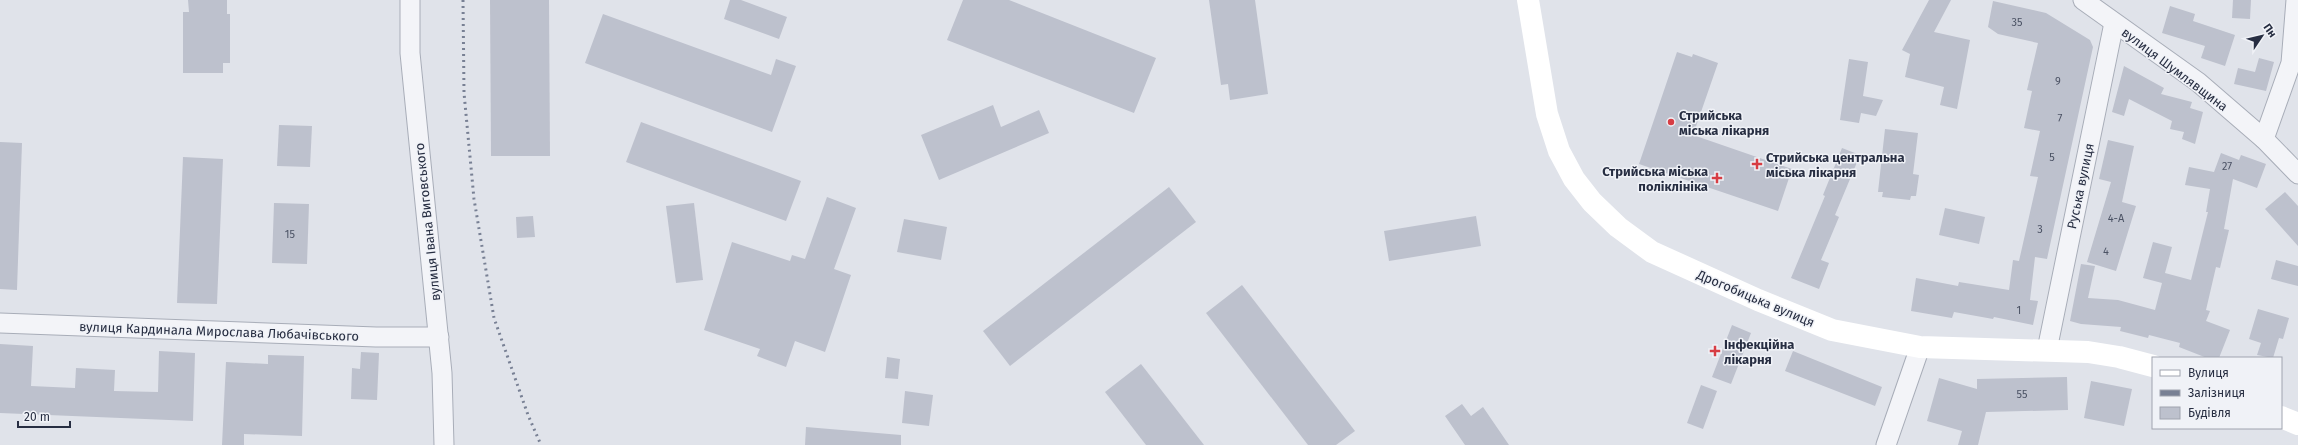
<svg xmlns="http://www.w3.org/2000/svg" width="2298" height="445" font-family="'Fira Sans',sans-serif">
<rect width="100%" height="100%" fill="#e0e3ea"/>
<g fill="#bdc1cd">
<path d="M188,0H227V14H230V63H223V73H183V12H189Z"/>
<path d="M490,0H549L550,156H491Z"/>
<path d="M730,0H741L787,17L779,39L724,19Z"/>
<path d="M963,0H1009L1156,58L1134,113L947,40Z"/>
<path d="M1209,0H1255L1268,94L1230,100L1228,84L1221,85Z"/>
<path d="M1929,0H1951L1934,32L1970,40L1957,109L1940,105L1944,87L1905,77L1910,54L1902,50Z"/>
<path d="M2233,0H2251L2250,19L2232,18Z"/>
<path d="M1993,1L2046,13L2090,40L2093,47L2047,259L2035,257L2030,300L2038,301L2033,325L1994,317L1993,319L1954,312L1952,318L1911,311L1916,278L1958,286L1959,282L2009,290L2013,260L2019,261L2038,177L2030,176L2040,131L2024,128L2032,91L2027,90L2038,43L1998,34L1988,27Z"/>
<path d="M2170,6L2195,14L2193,21L2235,35L2225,66L2201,58L2205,46L2162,33Z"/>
<path d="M603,14L771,75L776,59L796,66L772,132L585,63Z"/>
<path d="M1677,52L1692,57L1693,54L1718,63L1693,135L1792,169L1778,211L1639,164Z"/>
<path d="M2259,58L2274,62L2266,91L2234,84L2238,68L2255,72Z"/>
<path d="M1849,59L1868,62L1863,96L1883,100L1876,116L1861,113L1859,123L1840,120Z"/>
<path d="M2124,66L2164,88L2161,94L2192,102L2190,108L2203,112L2195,144L2182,139L2184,132L2170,129L2172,121L2129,99L2124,116L2112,112Z"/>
<path d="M993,105L1001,127L1039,110L1049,133L939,180L921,135Z"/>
<path d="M641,122L801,181L786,221L626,162Z"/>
<path d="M279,125L312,126L310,167L277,166Z"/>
<path d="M1885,129L1918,133L1913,174L1919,175L1916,196H1911L1910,200L1882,197L1883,192H1878Z"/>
<path d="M2108,140L2134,146L2122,202L2136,206L2116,271L2087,262L2111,182L2099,179Z"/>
<path d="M0,142L22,143L17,290L0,289Z"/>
<path d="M1842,148L1860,155L1835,215L1839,217L1821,260L1829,263L1819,289L1791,278L1825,196L1823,195Z"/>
<path d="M2221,153L2239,160L2241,155L2266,164L2257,188L2233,179L2224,229L2229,230L2220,268L2216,267L2206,310L2210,311L2206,321L2230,330L2219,358H2207L2179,347L2180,343L2149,335L2148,338L2120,331L2121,327L2081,324L2070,321L2081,264L2095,266L2088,298L2118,300L2155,310L2162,283L2143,278L2153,242L2172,247L2165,273L2191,280L2208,212H2206L2210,189L2185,185L2189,167L2214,172Z"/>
<path d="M183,157L223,159L217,304L177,303Z"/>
<path d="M1169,187L1196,222L1010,366L983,331Z"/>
<path d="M2285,192L2298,206V246L2265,209Z"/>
<path d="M827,197L856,208L834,269L851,275L825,352L795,341L786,367L757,356L760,349L704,330L732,242L790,261L792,255L805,259Z"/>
<path d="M274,203L309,204L307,264L272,263Z"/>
<path d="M694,203L703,280L676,283L666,206Z"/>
<path d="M1945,208L1985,217L1979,244L1939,235Z"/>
<path d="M533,216L535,237L517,238L516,217Z"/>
<path d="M1476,216L1481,246L1389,261L1384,231Z"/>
<path d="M904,219L947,227L941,260L897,252Z"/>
<path d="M2276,260L2298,266V286L2271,279Z"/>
<path d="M1242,285L1355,431L1336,445H1308L1206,313Z"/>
<path d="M2258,309L2289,318L2283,339L2279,338L2273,358L2257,355L2261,343L2249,339Z"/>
<path d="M1732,325L1751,333L1731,384L1712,377Z"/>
<path d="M0,344L33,346L31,386L75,388L76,368L115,370L114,391L158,392L159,351L195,353L193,421L0,413Z"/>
<path d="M1793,351L1882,387L1875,406L1785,371Z"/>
<path d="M361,352L379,353L377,400L351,399L352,368L360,369Z"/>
<path d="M268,355L304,356L302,436L244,434V445H222L226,362L268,364Z"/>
<path d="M887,357L900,359L898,379L885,378Z"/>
<path d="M1141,364L1204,445H1146L1105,392Z"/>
<path d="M2067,377L2068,410L1986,412L1978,445H1958L1962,431L1927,421L1939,378L1977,389V379Z"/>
<path d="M2091,381L2132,389L2124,426L2084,418Z"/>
<path d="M1701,385L1717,391L1703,429L1687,423Z"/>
<path d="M905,391L933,395L929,426L902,423Z"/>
<path d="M1462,404L1471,416L1483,407L1509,445H1465L1445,416Z"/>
<path d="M806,427L901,435V445H805Z"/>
</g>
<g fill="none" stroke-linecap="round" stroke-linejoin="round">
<g stroke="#a8adb8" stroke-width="21">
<g id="street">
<path d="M410,0V53L442,373L444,445"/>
<path d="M2083,0L2198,82L2264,139L2298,174"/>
<path d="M2264,139L2291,63L2296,0"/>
<path d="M0,323L376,337H439"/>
<path d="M2047,350L2114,23"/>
<path d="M1886,445L1920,347"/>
</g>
</g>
<use href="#street" stroke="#f3f4f8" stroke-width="19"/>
<g stroke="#fff" stroke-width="22">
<path d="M1528,0L1547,114L1559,151L1574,179L1592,202L1618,227L1652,252L1758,300L1832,330L1920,347L2088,352L2119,357L2153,366"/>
<path d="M2281,417L2298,424"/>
</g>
<path stroke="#788094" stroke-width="3" stroke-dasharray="2 4" stroke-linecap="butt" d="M463,0L464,93L474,199L494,318L528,415L541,445"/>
</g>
<g fill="#d73d44" stroke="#f0f2f7" stroke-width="1.5">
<circle cx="1671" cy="122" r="4"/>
<path d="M1755 158h4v4h4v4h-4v4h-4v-4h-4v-4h4z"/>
<path d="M1715 172h4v4h4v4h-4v4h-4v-4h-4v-4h4z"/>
<path d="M1713 345h4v4h4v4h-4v4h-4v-4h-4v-4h4z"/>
</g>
<g text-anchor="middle" stroke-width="3" stroke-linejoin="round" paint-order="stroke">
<g font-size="11" fill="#4c5365">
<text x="2017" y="26">35</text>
<text x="2058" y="85">9</text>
<text x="2060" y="122">7</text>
<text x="2052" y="161">5</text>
<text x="2227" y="170">27</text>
<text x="2116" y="222">4-А</text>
<text x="2040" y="233">3</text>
<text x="290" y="238">15</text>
<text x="2106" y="255">4</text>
<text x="2019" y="314">1</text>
<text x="2022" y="398">55</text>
</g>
<g font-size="13" fill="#272e42" stroke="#f0f2f7">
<text transform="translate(2175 69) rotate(37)" y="5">вулиця Шумлявщина</text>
<text transform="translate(2080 186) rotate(-78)" y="5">Руська вулиця</text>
<text transform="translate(427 222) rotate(-96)" y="5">вулиця Івана Виговського</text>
<text transform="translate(1756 298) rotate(23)" y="5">Дрогобицька вулиця</text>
<text transform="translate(219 331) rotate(2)" y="5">вулиця Кардинала Мирослава Любачівського</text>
</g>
<g font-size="13" font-weight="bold" fill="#272e42" stroke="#f0f2f7" text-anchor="start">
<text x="1679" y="120">Стрийська<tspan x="1679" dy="15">міська лікарня</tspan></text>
<text x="1766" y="162">Стрийська центральна<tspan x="1766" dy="15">міська лікарня</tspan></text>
<text x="1708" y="176" text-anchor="end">Стрийська міська<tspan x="1708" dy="15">поліклініка</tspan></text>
<text x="1724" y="349">Інфекційна<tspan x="1724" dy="15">лікарня</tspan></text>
</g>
</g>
<rect x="2152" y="357" width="130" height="72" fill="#f0f2f7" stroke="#a0a4af"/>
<rect x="2160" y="370" width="20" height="6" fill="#ffffff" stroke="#a0a4af"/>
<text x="2188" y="377" font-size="12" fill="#272e42">Вулиця</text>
<rect x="2160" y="390" width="20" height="6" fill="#788094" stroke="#a0a4af"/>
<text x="2188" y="397" font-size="12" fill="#272e42">Залізниця</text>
<rect x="2160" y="407" width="20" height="12" fill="#bdc1cd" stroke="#a0a4af"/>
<text x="2188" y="417" font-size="12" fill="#272e42">Будівля</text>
<g transform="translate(2262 36) rotate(55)" stroke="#f0f2f7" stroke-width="3" paint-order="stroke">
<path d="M0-3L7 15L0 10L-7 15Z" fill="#272e42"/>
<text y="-6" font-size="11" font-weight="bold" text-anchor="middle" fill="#272e42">Пн</text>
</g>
<path d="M18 421v6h52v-6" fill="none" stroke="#272e42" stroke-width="2"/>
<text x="24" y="421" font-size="12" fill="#272e42" stroke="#f0f2f7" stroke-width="3" paint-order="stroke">20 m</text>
</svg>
